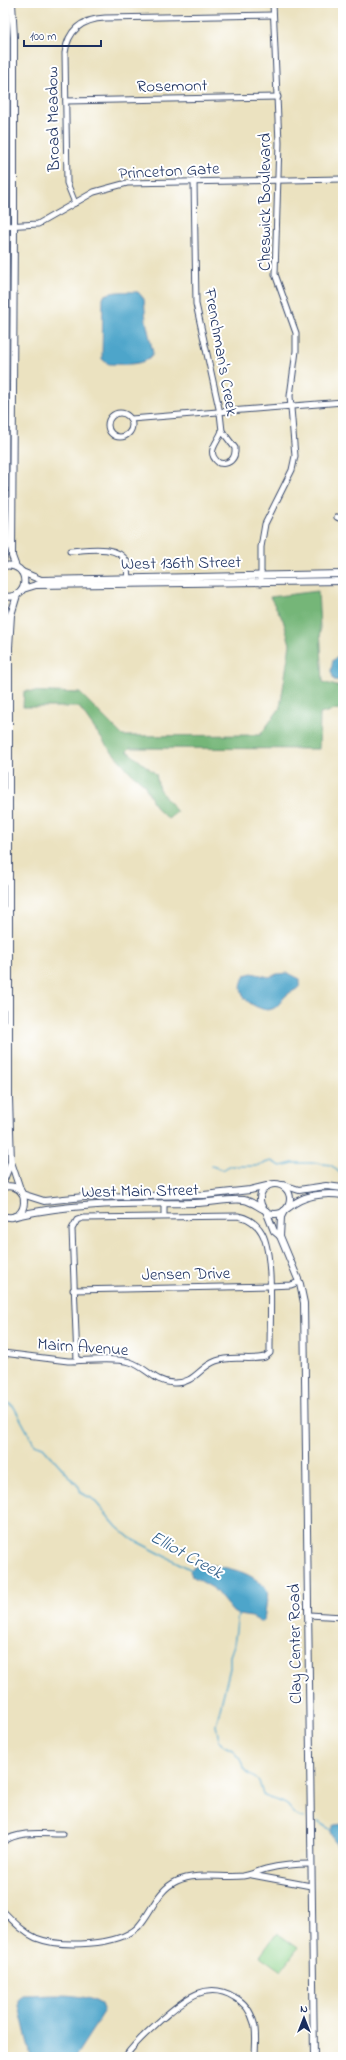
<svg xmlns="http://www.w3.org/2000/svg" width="346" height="2060" font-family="'Indie Flower',sans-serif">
<rect width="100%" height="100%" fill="#fff"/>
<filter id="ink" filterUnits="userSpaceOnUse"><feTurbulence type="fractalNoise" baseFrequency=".025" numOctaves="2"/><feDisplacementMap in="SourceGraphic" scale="8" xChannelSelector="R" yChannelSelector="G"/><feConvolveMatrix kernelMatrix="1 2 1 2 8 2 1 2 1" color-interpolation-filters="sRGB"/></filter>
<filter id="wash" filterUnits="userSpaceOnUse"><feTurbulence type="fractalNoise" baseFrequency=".012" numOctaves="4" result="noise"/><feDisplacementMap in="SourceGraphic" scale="16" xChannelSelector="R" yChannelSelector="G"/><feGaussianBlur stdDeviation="0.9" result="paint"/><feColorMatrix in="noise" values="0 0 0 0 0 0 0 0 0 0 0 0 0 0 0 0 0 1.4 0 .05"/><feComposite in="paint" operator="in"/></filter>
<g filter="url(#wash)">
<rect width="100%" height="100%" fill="#ebe2c0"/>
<path fill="#90d48d" stroke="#568276" d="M277,1933L298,1948L281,1971L260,1956Z"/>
<path fill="#74b678" stroke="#48726b" d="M318,591L323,682L343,688V712L338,709L320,714L319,749L130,748L127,751L156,774L159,789L177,812L168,819L156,808L144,784L131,773L106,745L79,707H23L24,691L80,693L123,736L260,735L280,708L290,644L283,620L270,597Z"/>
<g fill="#4da5ca" stroke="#346a94">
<path d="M138,292L144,299L146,321L153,353C146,367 122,364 108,364L102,359L103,297C109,290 129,292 138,292Z"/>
<path d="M343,654V681L334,680L331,671L333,660Z"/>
<path d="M252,973L269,977L277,974L288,973L300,979C301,990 295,989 288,994C282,998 279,1007 272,1009C267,1011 262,1009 257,1007C242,1000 237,990 245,975Z"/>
<path d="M204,1564C229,1568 254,1571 268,1592L264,1620L261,1622L252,1617L238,1615L233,1612L213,1588L192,1576L190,1571L194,1567Z"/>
<path d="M343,1824V1859L330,1832L334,1825Z"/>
<path d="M23,1996C47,1996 81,1991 101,2004L104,2012L75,2057H31L19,2006V1999Z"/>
</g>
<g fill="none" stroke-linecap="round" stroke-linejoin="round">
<g stroke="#4da5ca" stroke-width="1.5">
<path d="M212,1166L223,1170L229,1166H256L271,1161L281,1166L293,1163H317L331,1165L341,1174L343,1184"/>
<path d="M3,1390L6,1402L14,1407L34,1444L43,1447L79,1487L81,1493L93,1499L117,1527L130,1538L192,1570"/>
<path d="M238,1614L234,1645L230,1656V1668L216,1725L219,1740L223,1745L232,1750L243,1763L244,1768L249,1774L259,1781L263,1795C270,1799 280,1800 287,1805C293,1811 295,1817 304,1818"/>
<path d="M318,1822L331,1830"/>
</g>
</g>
</g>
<g filter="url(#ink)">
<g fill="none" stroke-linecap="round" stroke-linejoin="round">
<g stroke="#3a4a6d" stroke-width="7">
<g id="minor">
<path d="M66,101L278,97"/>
<path d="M194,181L196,304L220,413L222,431"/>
<path d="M75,203L67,183L65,53C68,29 83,19 105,18L273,15"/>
<path d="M6,226L38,224L94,192L127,183L343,179"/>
<circle cx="120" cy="425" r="12"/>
<path d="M131,419L343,402"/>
<path d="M222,431L235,448C236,459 229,465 219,463C205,452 217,444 222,431Z"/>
<path d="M337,517L343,520"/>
<path d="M70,551C88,550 117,544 127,562L128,582"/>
<path d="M261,583V547L265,524L292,470L295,456L290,396L296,351V333L275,274L279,143L273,3"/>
<path d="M164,1203V1216"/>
<path d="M73,1290L269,1286L291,1285L299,1282"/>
<path d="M3,1353L68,1361C86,1361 113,1357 130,1362C146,1367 154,1382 173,1383C195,1384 199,1367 216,1361C231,1355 249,1361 265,1357L270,1353V1347C270,1320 274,1255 262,1233C257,1224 248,1218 238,1216L83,1218L77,1220L72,1229L77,1361"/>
<path d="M309,1615L343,1617"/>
<path d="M3,1842C19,1830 44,1834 63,1834"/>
<path d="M252,1875L311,1886"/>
<path d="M3,1911C13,1921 23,1932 36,1938C61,1948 118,1946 138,1927C152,1912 157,1890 177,1881C196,1872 222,1878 243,1876C251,1875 258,1871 266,1869C282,1865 296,1864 311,1864"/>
<path d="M125,2057C136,2041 150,2030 164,2017C184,2000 206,1980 234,1997C244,2002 251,2012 254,2023C257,2034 255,2046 255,2057"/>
</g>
</g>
<g stroke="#3a4a6d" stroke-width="8">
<g id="tertiary">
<path d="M12,3L14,37V226L12,556L16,567"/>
<path d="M3,560L7,543L5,506L7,3"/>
<path d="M3,566C32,560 31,603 3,596"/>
<path d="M22,572L41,580L343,574"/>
<path d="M23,589L36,585L343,581"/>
<path d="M17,595L11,615L9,647V1098L11,1162L21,1192"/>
<path d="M3,599C9,614 3,631 9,645"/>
<path d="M3,1182L11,1162"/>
<circle cx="275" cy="1199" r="15"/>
<path d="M283,1185L299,1190L326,1186L343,1188"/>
<path d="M3,1187C32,1180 30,1225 3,1216"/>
<path d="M22,1194L44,1201L84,1197L204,1195L250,1190L267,1186"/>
<path d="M288,1208C303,1195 324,1192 343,1195"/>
<path d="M266,1211L274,1231L280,1236L300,1284L304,1303L314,2057"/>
<path d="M15,1216C74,1202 135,1204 195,1203C211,1203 229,1198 244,1200C251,1201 257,1206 263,1209"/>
<path d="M280,1236L281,1217L284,1211"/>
</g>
</g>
<use href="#minor" stroke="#fff" stroke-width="5"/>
<use href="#tertiary" stroke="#fff" stroke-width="6"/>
</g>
</g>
<g text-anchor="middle" stroke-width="4" stroke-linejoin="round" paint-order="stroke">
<g font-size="17" fill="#1b2f5e" stroke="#fff">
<text transform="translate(172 85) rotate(-1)" y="6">Rosemont</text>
<text transform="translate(52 119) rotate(-91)" y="6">Broad Meadow</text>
<text transform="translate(169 170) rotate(-3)" y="6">Princeton Gate</text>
<text transform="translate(264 202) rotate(-90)" y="6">Cheswick Boulevard</text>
<text transform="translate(222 352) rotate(80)" y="6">Frenchman's Creek</text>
<text transform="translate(181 562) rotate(-1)" y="6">West 136th Street</text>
<text transform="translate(140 1190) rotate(-1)" y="6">West Main Street</text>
<text transform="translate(186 1273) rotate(-1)" y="6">Jensen Drive</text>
<text transform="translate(83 1346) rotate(4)" y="6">Mairn Avenue</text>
<text transform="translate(294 1644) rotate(-91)" y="6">Clay Center Road</text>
</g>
<g font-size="18" font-style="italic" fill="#2f5e89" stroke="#fff">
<text transform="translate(187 1554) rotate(29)" y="6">Elliot Creek</text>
</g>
</g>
<rect width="346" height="2060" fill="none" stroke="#fff" stroke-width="16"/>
<g transform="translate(304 2018)" stroke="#ffffff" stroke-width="3" paint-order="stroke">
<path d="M0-3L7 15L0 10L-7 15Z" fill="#1b2f5e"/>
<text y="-6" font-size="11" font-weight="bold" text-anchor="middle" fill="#1b2f5e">N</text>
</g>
<path d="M24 40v6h77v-6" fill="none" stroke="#1b2f5e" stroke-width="2"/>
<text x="30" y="40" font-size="12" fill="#1b2f5e" stroke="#ffffff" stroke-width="3" paint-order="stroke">100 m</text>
</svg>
